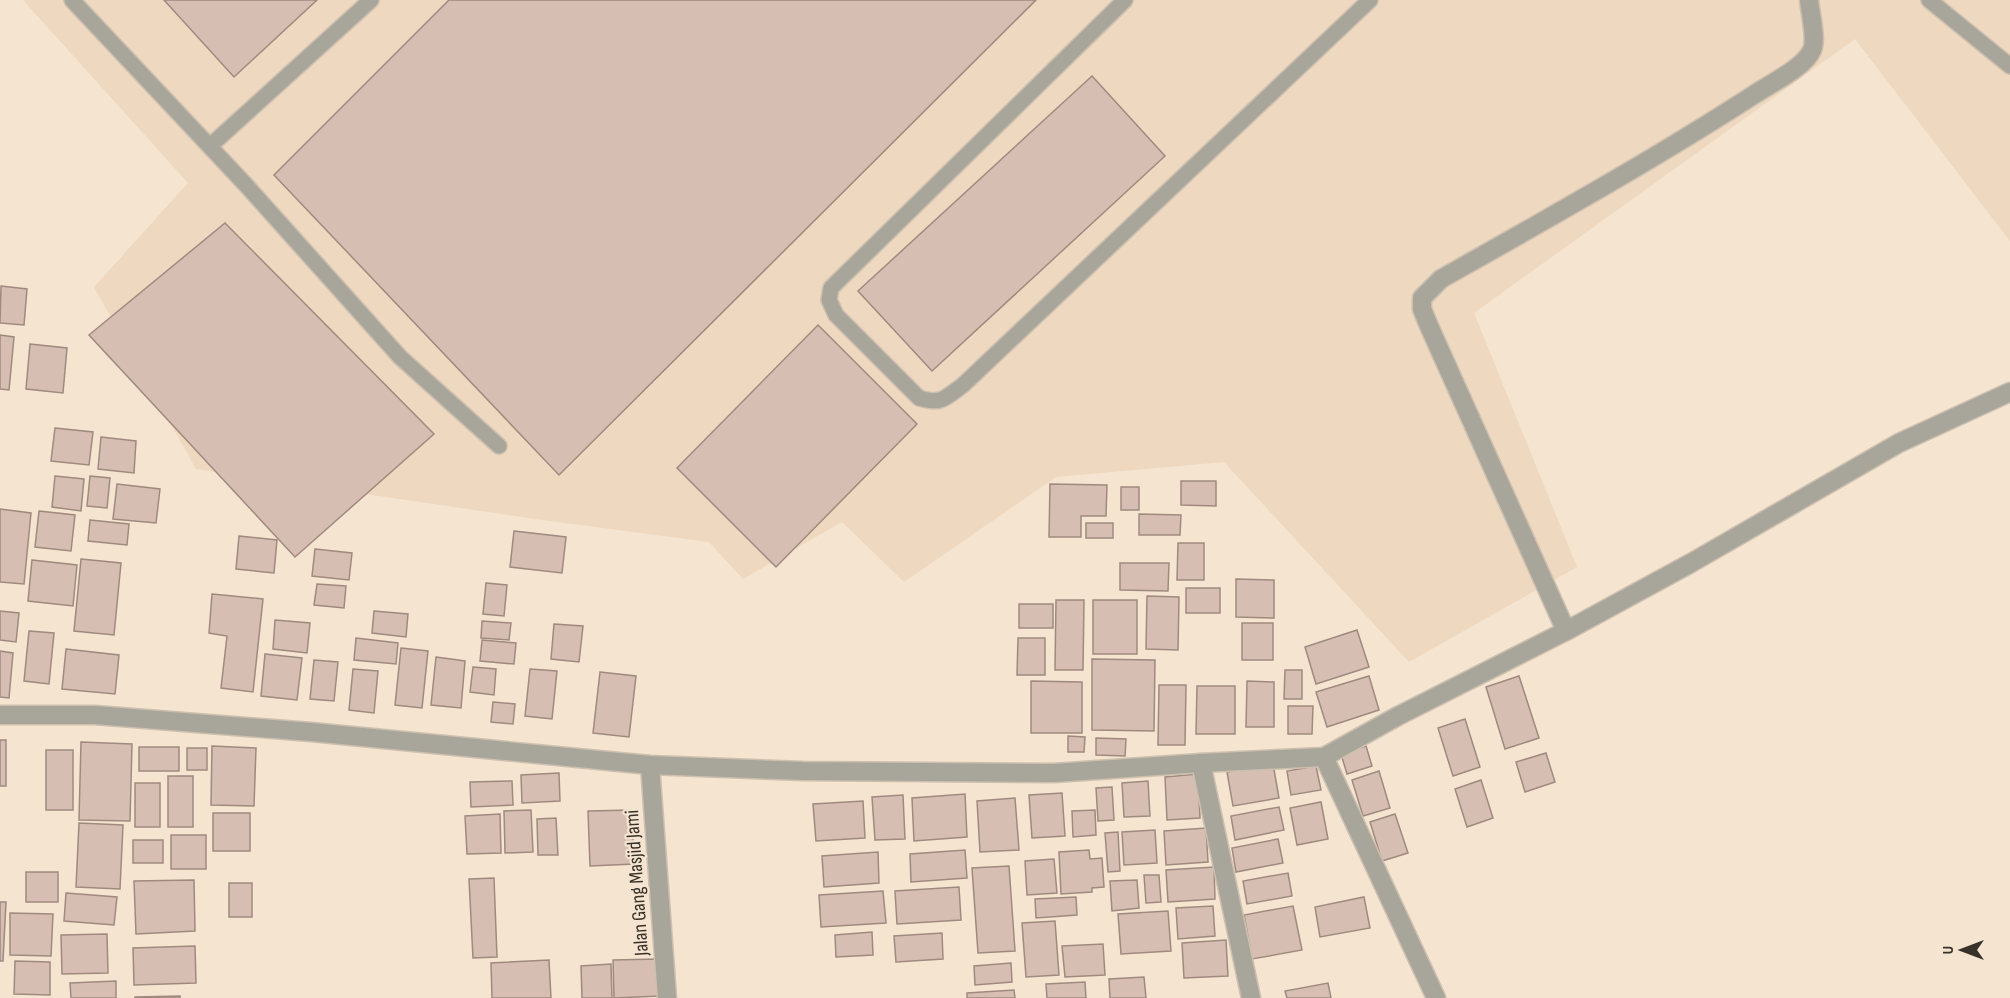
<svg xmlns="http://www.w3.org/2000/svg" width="2010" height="998" font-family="'Sofia Sans Condensed',sans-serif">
<rect width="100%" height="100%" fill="#f4e4d0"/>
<path fill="#eed8bf" d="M23,0H2010V241L1855,39L1474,313L1577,567L1409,662L1224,462L1056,477L904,582L842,522L743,579L709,542L535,519L196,469L94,287L188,183Z"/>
<g fill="#d6beb2" stroke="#a08a7f" stroke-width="1.5">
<path d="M164,0H317L234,77Z"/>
<path d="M449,0H1036L559,475L274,175Z"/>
<path d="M1092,76L1165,156L932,371L858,291Z"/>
<path d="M225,223L434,434L295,557L89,335Z"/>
<path d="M1,286L27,289L24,325L0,323Z"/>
<path d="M818,325L917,424L776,567L677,468Z"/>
<path d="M0,335L14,337L9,390L0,389Z"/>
<path d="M30,344L67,348L63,393L26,389Z"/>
<path d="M55,428L93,432L89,465L51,461Z"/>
<path d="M101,437L136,441L134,473L98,469Z"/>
<path d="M55,476L84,479L81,511L52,507Z"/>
<path d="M90,476L110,478L107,508L87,506Z"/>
<path d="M1181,481H1216V506L1181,505Z"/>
<path d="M117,484L160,489L156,523L113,519Z"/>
<path d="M1050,484L1107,485L1106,516H1081V537H1049Z"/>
<rect x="1121" y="487" width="18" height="23"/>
<path d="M0,509L31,513L24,584L0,582Z"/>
<path d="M39,511L75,515L71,551L35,547Z"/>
<path d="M1139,514L1181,515L1180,535H1139Z"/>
<path d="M90,520L129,524L127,545L88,541Z"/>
<rect x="1086" y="523" width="27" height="15"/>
<path d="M514,531L566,537L562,573L510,567Z"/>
<path d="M239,536L277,540L274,573L236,569Z"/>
<path d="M1178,543H1204V580H1177Z"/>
<path d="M315,549L352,553L349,580L312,576Z"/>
<path d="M81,559L121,563L114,635L74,631Z"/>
<path d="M32,560L77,565L73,606L28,601Z"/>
<path d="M1120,563H1169L1168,591L1120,590Z"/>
<path d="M1236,579L1274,580V618L1236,617Z"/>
<path d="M486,583L507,585L504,616L483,614Z"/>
<path d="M317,584L346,586L344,608L314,605Z"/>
<rect x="1186" y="588" width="34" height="25"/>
<path d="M212,594L263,599L253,692L221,688L227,636L209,633Z"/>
<path d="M1147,596L1179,597L1178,650L1146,649Z"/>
<path d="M1056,600H1084L1083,670H1055Z"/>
<rect x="1093" y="600" width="44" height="54"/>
<rect x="1019" y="604" width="34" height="24"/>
<path d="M0,611L19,613L16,642L0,640Z"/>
<path d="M374,611L408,614L406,637L372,633Z"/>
<path d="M275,620L310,623L307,653L273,649Z"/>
<path d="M482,621L511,623L509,640L481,638Z"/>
<rect x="1242" y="623" width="31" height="37"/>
<path d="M554,624L583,626L579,662L551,659Z"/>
<path d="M1357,630L1369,667L1316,684L1305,647Z"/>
<path d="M29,631L54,633L49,684L24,681Z"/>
<path d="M356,638L398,643L396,664L354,660Z"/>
<path d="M1018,638H1045V675H1017Z"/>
<path d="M482,640L516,643L514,664L480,661Z"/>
<path d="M401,648L428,651L422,708L395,705Z"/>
<path d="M66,649L119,655L115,694L62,689Z"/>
<path d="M0,651L13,653L9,698L0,697Z"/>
<path d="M265,654L302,658L297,700L261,696Z"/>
<path d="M436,657L465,661L461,708L431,705Z"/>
<path d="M1092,659L1155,660L1154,731L1092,730Z"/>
<path d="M314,660L338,662L334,701L310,699Z"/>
<path d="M473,667L496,669L494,695L470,692Z"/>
<path d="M353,669L378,671L374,713L349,710Z"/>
<path d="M530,669L557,671L552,719L525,716Z"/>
<path d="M1285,670H1302V699H1284Z"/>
<path d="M600,672L636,676L629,737L593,733Z"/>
<path d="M1369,676L1379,710L1327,727L1316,692Z"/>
<path d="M1519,676L1539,738L1505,749L1486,687Z"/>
<path d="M1031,681L1082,682V733H1031Z"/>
<path d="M1247,681L1274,682V727H1246Z"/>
<path d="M1159,685H1186L1185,745H1158Z"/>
<path d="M1197,686H1235V734H1196Z"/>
<path d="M493,702L515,704L513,724L491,722Z"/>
<path d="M1288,706H1313L1312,734H1288Z"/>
<path d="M1465,719L1480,767L1453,776L1438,728Z"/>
<path d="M1068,736L1085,737L1084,752H1068Z"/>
<path d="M1096,738L1126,739L1125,756L1096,755Z"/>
<rect x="0" y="740" width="6" height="46"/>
<path d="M81,742L132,744L130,821L79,820Z"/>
<path d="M212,746L256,748L254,806L211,805Z"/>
<path d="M1366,746L1372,766L1347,774L1341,754Z"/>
<rect x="139" y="747" width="40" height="24"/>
<rect x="187" y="748" width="20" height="22"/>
<rect x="46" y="750" width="27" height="60"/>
<path d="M1546,753L1555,782L1525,792L1516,762Z"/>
<path d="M1273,764L1279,798L1233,806L1227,772Z"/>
<path d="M1316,766L1321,790L1291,795L1287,771Z"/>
<path d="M1379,771L1390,808L1363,816L1352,780Z"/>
<path d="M559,773L560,801L522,803L521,775Z"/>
<path d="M1198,774L1200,818L1167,820L1165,777Z"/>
<rect x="168" y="776" width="25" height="51"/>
<path d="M1481,780L1493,818L1467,827L1455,789Z"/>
<path d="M512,781L513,805L471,807L470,782Z"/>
<path d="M1148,781L1150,816L1124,817L1122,783Z"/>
<rect x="135" y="783" width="25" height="44"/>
<path d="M1112,787L1114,820L1098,821L1096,788Z"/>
<path d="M1062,793L1065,836L1032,838L1029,795Z"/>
<path d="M965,794L967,837L914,841L912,798Z"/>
<path d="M903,795L905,839L875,840L872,797Z"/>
<path d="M1015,798L1019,850L980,852L977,801Z"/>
<path d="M863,801L865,838L816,841L813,804Z"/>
<path d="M1321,802L1328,839L1297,845L1290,808Z"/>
<path d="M1279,807L1284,830L1235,840L1231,816Z"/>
<path d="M531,810L533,852L505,853L504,811Z"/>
<path d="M632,810L634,864L590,866L588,811Z"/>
<path d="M1095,810L1096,835L1073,837L1072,811Z"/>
<rect x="213" y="813" width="37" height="38"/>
<path d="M500,814L501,853L467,854L465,816Z"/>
<path d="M1395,814L1408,853L1382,861L1370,822Z"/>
<path d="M556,818L558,855H538L537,819Z"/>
<path d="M79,823L123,825L120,889L76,887Z"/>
<path d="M1206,828L1208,862L1166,865L1164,831Z"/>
<path d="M1155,830L1157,863L1124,865L1122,832Z"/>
<path d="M1118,832L1120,871L1108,872L1105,833Z"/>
<rect x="171" y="835" width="35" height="34"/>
<path d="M1278,839L1283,863L1236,872L1232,848Z"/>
<rect x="133" y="840" width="30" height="23"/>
<path d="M965,850L967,878L911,882L910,854Z"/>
<path d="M1089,850L1090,859L1102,858L1104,887L1092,888V892L1061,894L1059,852Z"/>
<path d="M878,852L879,883L824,887L822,856Z"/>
<path d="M1054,859L1057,893L1027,895L1025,861Z"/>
<path d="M1009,866L1015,951L978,953L972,868Z"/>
<path d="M1214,867L1215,899L1168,902L1166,870Z"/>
<rect x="26" y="872" width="32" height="30"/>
<path d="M1288,873L1292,896L1247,904L1243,881Z"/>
<path d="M1144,875H1159L1161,902L1146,903Z"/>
<path d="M494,878L497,957L473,958L469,879Z"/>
<path d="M194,880L195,931L136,934L134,881Z"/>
<path d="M1137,880L1139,908L1112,911L1110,881Z"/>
<rect x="229" y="883" width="23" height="34"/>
<path d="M959,887L961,920L897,924L895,891Z"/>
<path d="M883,891L886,923L821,927L819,895Z"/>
<path d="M66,893L117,897L114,925L64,921Z"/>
<path d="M1076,897L1077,915L1036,918L1035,899Z"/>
<path d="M1364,897L1370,928L1320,937L1315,907Z"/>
<path d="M0,902H6L3,961H0Z"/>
<path d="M1213,906L1215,936L1178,939L1176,908Z"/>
<path d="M1293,906L1302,950L1252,959L1244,915Z"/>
<path d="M1168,911L1171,951L1121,954L1118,914Z"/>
<path d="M10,913L53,914L51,956L10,955Z"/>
<path d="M1055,921L1059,975L1026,977L1022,923Z"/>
<path d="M872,932L873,955L836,957L835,935Z"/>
<path d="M942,933L943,959L896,962L894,936Z"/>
<path d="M107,934L108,973L62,974L61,935Z"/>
<path d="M1226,940L1228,976L1184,978L1182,943Z"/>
<path d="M1103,944L1105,975L1065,977L1062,946Z"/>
<path d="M195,946L196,983L134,985L133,948Z"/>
<path d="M658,959L660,996L614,998L613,960Z"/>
<path d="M549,960L551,998H492L491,963Z"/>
<path d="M15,961L50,962V995L14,994Z"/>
<path d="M1011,963L1012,982L975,985L974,966Z"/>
<path d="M611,964L612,998H582L581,966Z"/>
<path d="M1144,977L1146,998H1110L1109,979Z"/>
<path d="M116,981V998H71L70,983Z"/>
<path d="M1085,982L1086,998H1047L1046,984Z"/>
<path d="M1328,983L1331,998H1287L1285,991Z"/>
<path d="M1014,990L1015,998H967V993Z"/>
<path d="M180,996V998H135V997Z"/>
</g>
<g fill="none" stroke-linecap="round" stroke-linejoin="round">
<g stroke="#cec0af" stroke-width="18">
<g id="lane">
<path d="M72,0L245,184L400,357L499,446"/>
<path d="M1125,0L831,288L829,300L836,315L919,398C942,405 945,398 963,385L1370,0"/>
<path d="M1929,0L2010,66"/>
<path d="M210,146L371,0"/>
</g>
</g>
<g stroke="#cec0af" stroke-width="21">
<g id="street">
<path d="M1566,631L1429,326L1422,309V298L1441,279C1547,219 1653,160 1755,94C1770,84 1805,67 1812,50C1817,39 1810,12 1809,0"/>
<path d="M0,715H95L311,732L650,765L803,771L1054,773L1201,763L1324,757L1398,716L1566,631L1691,563L1899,443L2010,392"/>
<path d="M1324,757L1436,998"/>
<path d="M1201,763L1251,998"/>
<path d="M650,765L667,998"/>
</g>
</g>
<use href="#lane" stroke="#a8a59b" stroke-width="15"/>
<use href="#street" stroke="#a8a59b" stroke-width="18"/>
</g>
<g text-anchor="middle" stroke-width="4.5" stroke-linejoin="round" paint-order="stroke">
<g font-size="20" fill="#373129" stroke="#f4e4d0">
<text transform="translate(636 883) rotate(-94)" y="7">Jalan Gang Masjid Jami</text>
</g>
</g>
<g transform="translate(1962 950) rotate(270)" stroke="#f4e4d0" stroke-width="4.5" paint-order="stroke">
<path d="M0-4.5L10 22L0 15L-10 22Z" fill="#373129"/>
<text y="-9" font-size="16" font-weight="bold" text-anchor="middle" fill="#373129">U</text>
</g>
</svg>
